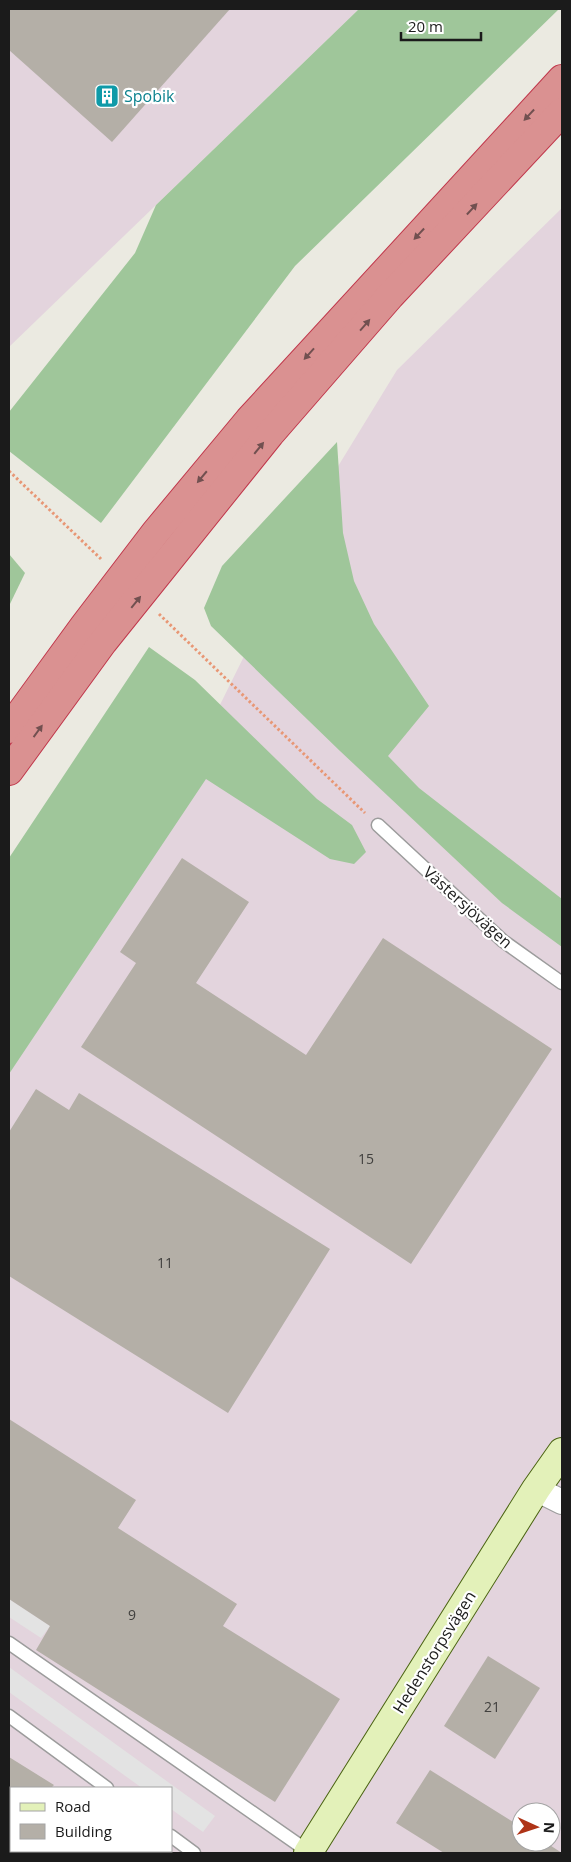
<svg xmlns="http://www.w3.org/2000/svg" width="571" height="1862" font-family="'Open Sans',sans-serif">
<rect width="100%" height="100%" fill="#ebeae1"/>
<g fill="#e3d4dd" fill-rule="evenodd">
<path d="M9,9H359L9,347Z"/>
<path d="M562,208V1853H9V1040L211,723L337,468L397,370ZM11,1788H171V1851H11ZM521,1812H551V1842H521Z"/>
</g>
<g fill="#9fc69a">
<path d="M359,9H559L295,266L101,523L9,451V412L135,253L156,205Z"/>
<path d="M337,442L343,533L354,581L374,624L429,706L388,756L419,788L562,899V947L502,903L340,751L211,626L204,608L222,566Z"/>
<path d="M9,554L25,573L9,606Z"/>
<path d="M149,647L195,680L317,799L352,825L366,852L354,864L330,859L206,779L9,1074V858Z"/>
</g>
<g fill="#e3e3e3">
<path d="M9,1599L50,1626L41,1638L9,1617Z"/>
<path d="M9,1667L215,1816L203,1832L171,1809V1788H142L9,1692Z"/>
</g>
<g fill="#b4afa7">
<path d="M9,9H230L112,142L9,50Z"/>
<path d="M182,858L249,902L196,983L306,1055L383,938L552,1049L411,1264L81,1047L136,963L120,952Z"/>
<path d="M36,1089L69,1110L79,1093L330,1249L228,1413L9,1276V1132Z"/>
<path d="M9,1419L136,1500L118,1528L237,1604L223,1626L340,1699L275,1802L36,1650L50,1626L9,1599Z"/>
<path d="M488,1656L540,1688L495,1759L444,1726Z"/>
<path d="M9,1757L54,1785L51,1788H11V1846L9,1849Z"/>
<path d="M430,1770L521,1827V1842H545L562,1853H444L396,1823Z"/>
</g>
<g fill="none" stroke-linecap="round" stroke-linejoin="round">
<g stroke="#9c9c9c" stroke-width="15">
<g id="lane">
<path d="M378,825L503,941L562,983"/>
<path d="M9,1643L309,1852"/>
<path d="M9,1716L107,1788"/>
<path d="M171,1836L194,1853"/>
<path d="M38,1853L40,1851"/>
</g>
</g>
<g stroke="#9c9c9c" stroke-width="26">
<path id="street" d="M536,1489L562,1502"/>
</g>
<g stroke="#4a6311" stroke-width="30">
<path id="secondary" d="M308,1853L536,1489L562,1452"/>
</g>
<g stroke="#c0374b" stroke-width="30">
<g id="highway">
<path d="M9,729L84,626L155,533L249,420L562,79"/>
<path d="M9,771L103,642L270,434L390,296L562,112"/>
</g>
</g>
<g stroke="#e89775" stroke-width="3" stroke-dasharray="2.5 2.5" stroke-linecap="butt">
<path d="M9,471L101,559"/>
<path d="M159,614L365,813"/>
</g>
<use href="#lane" stroke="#fff" stroke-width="12"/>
<use href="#street" stroke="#fff" stroke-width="24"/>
<use href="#secondary" stroke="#e3f1b9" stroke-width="28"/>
<use href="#highway" stroke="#da9191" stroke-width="28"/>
</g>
<defs><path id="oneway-solid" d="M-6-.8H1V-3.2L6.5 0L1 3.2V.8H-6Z" transform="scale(1.25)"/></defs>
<g fill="#715050">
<use href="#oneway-solid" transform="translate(529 115) rotate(133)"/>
<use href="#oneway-solid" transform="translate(472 209) rotate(-47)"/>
<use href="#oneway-solid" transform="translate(419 234) rotate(133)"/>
<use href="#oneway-solid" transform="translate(365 325) rotate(-49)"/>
<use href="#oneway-solid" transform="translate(309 354) rotate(132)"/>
<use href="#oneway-solid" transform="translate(259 448) rotate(-51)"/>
<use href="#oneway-solid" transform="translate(202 477) rotate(130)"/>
<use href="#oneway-solid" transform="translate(136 602) rotate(-51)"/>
<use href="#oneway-solid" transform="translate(38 731) rotate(-54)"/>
</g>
<defs>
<g id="building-square" transform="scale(1.25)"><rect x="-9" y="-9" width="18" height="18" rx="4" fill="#0f9aa8" stroke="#fff"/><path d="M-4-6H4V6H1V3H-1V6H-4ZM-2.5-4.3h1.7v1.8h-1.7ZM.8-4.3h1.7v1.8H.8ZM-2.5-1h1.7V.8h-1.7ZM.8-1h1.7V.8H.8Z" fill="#fff"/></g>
</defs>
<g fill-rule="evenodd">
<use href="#building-square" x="107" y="96"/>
</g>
<g text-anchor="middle" stroke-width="4.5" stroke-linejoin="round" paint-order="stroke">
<g font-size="14" fill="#41403e">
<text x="366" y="1164">15</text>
<text x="165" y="1268">11</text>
<text x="132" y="1620">9</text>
<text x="492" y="1712">21</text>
</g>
<g font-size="16" fill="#0d838f" stroke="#fff" text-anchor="start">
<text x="124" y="102">Spobik</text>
</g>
<g font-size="16" fill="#1b1b1b" stroke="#fff">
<text transform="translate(468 907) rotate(42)" y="6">Västersjövägen</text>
<text transform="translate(434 1652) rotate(-58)" y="6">Hedenstorpsvägen</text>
</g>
</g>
<rect width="571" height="1862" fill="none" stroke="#1b1b1b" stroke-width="20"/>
<rect x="10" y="1787" width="162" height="65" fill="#ffffff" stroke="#a4a4a4"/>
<rect x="20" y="1803" width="25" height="8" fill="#e3f1b9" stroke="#a4a4a4"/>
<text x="55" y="1812" font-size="15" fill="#1b1b1b">Road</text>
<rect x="20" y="1824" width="25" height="15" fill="#b4afa7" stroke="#a4a4a4"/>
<text x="55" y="1837" font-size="15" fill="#1b1b1b">Building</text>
<g transform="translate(536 1827) rotate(93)"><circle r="24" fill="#ffffff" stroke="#a4a4a4"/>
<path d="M0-4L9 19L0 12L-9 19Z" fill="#af3417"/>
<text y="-8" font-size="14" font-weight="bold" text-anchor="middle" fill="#1b1b1b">N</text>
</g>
<path d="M401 32v8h80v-8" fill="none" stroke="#1b1b1b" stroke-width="2.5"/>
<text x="408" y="32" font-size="15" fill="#1b1b1b" stroke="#ffffff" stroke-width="4" paint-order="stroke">20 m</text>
</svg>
